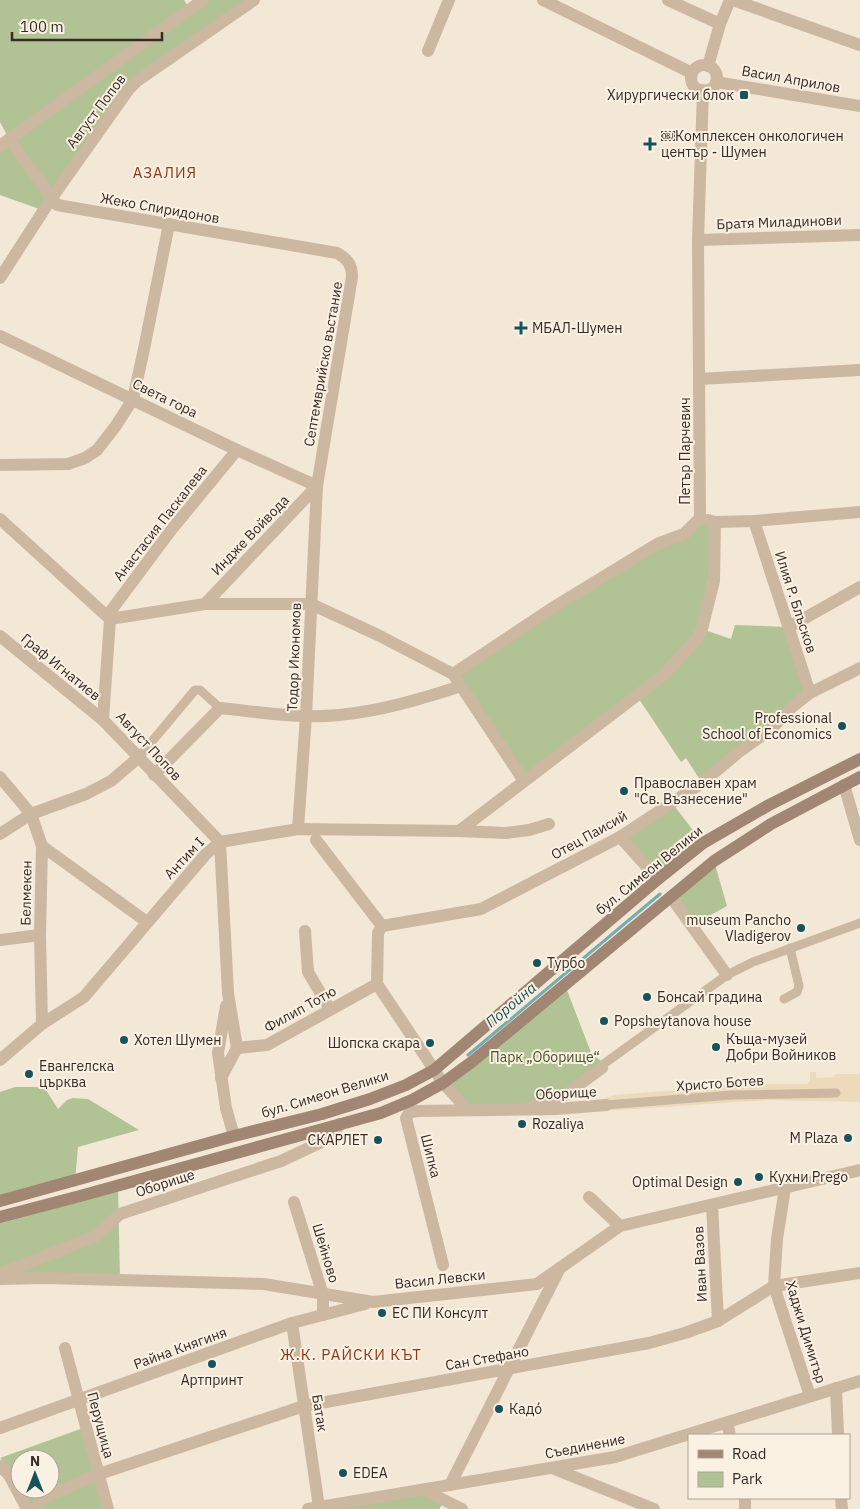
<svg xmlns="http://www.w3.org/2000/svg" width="860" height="1509" font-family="'IBM Plex Sans',sans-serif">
<rect width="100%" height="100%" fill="#f3e7d6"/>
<g fill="#b1c395">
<path d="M0,0H184L190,9L203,0H254L137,81L45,211L0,195V146L9,139L0,122Z"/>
<path d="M715,522L702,629L731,639L735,625L789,627L810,693L702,783L686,758L681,762L637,696L524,781L453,674L693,525Z"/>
<path d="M672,803L703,843L658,879L620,837Z"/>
<path d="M714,861L727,906L693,925L671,897Z"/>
<path d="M565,985L592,1055L605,1063L590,1078L524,1109L468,1110L443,1083Z"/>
<path d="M15,1087H44L58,1109L67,1100L73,1098L88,1099L139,1130L78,1147L75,1181L0,1201V1092Z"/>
<path d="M118,1186L120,1280L0,1279V1217Z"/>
<path d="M83,1428L104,1509H32L22,1489H50V1459H20V1485L16,1477L0,1458Z"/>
<path d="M424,1490L445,1501L439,1509H329Z"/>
</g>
<path fill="#eddabb" d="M810,1072H816V1078L834,1077L836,1074H860V1102L768,1100L606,1111L605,1098L616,1095L754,1084H807L810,1080Z"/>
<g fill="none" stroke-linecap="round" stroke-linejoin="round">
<path stroke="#73adb3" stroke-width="3" d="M468,1055L660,894"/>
<g stroke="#ccb7a1" stroke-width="9">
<path d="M138,758L195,690H200L220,708"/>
<path d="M784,999L797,992L799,986L790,948"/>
<path d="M602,1068L605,1063L727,975L753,962L860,923"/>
<path d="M606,1105L732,1095L836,1093"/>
</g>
<g stroke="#ccb7a1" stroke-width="12">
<path d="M543,0L692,73"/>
<path d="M668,0L720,24"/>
<path d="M733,0L860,45"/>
<path d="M428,51L449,0"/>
<circle cx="704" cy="78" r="13"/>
<path d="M708,66L720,24L730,0"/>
<path d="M716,82L860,106"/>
<path d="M9,139L57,205L337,253C348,259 352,265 352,277L317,486L306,716L298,829"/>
<path d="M698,240L860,235"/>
<path d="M0,278L51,199L129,89L137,81L254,0"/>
<path d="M0,336L237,450L317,486"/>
<path d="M699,379L860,370"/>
<path d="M0,465L68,464L85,458L97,450L115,427L133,399L144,349L169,224"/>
<path d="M0,519L110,619L103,720L220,842L228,993L237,1048"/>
<path d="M708,520L715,522L754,521L860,512"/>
<path d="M754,521L810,693"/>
<path d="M205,604L317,486"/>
<path d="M107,616L172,529L237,450"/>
<path d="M110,619L205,604H311L378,635L453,674L524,781"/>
<path d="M789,627L860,587"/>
<path d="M0,636L103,720"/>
<path d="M453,674L557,605L657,544L684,534L700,518L698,240L703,90"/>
<path d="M154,775L220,708C259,712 300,719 339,715C381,711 421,699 461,686"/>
<path d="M0,777L31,814L42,846L40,935L42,1024"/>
<path d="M844,785L860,840"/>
<path d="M459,831L661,677L697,639L702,629L714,581L715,522"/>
<path d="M0,834L31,814L86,794L111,781L138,758"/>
<path d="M620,837L658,879"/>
<path d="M316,840L382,926L378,933L377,984L443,1083L468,1110"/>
<path d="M42,846L147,922"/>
<path d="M671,897L727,975"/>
<path d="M382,926L481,909L620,837L702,783L740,751L770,730L792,707L810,693L860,668"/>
<path d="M305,931L308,972L330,1009"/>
<path d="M0,940L40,935"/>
<path d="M226,1006L218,1053L226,1108L234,1136"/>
<path d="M0,1060L42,1024L84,997L205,855L220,842L298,829L459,831L506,833L529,830L549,824"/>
<path d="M221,1078L237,1048L267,1045L377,984"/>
<path d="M533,1106L565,1095L602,1068"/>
<path d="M785,1188L777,1239L774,1286L810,1396"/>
<path d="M589,1197L620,1226"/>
<path d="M294,1202L323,1295V1315"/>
<path d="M712,1205L718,1321"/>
<path d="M443,1265L406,1118L409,1113L417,1111L556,1109L606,1105"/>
<path d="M0,1274L96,1236L120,1214L281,1161L330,1138L340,1124"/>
<path d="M0,1279L46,1278L264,1284L373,1302L537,1284L620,1226L860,1170"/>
<path d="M292,1323L319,1507"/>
<path d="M65,1348L108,1509"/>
<path d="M836,1388L838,1435"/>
<path d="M727,1423L730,1435"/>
<path d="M0,1428L292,1323L365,1304"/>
<path d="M0,1466L9,1475L26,1507"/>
<path d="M552,1468L654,1509"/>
<path d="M450,1485L560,1268"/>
<path d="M424,1490L462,1509"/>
<path d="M841,1498L842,1509"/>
<path d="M36,1509L43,1498L99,1474L304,1406L649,1343L685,1333L718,1321L774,1286L860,1273"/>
<path d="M745,1509V1498"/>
</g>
<g stroke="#ccb7a1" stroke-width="12">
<path d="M0,146L203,0"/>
<path d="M308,1509L615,1457L860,1381"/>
</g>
<g stroke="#a08673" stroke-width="12">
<path d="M0,1201L234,1136L322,1114L370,1099L406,1085L434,1070L658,879L703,843L769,805L860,759"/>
<path d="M0,1217L80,1196L381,1113L412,1100L443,1083L473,1061L714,861L771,824L860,777"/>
</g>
</g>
<g fill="#17535b" stroke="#fbf1e3" stroke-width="2">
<rect x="739" y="90" width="10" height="10" rx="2.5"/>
<path d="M647.5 136.5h5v5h5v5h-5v5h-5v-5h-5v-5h5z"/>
<path d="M518.5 320.5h5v5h5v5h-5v5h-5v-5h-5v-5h5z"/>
<circle cx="842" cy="726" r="5"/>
<circle cx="624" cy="791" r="5"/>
<circle cx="801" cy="928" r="5"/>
<circle cx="537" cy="963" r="5"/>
<circle cx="647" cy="997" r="5"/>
<circle cx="604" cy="1021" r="5"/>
<circle cx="124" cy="1040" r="5"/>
<circle cx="430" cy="1043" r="5"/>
<circle cx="716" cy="1047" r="5"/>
<circle cx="29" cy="1074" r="5"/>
<circle cx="522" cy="1124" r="5"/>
<circle cx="848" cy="1138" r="5"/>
<circle cx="378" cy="1140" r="5"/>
<circle cx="759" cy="1177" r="5"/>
<circle cx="738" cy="1182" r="5"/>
<circle cx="382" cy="1313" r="5"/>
<circle cx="212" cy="1364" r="5"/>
<circle cx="499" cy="1409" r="5"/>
<circle cx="343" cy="1473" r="5"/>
</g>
<g text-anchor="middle" stroke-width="4" stroke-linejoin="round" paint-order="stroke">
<g font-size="14" fill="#362b25" stroke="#fbf1e3">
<text transform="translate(791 79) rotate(10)" y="5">Васил Априлов</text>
<text transform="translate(96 111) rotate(-53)" y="5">Август Попов</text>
<text transform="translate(160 208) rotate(10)" y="5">Жеко Спиридонов</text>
<text transform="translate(779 222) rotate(-2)" y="5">Братя Миладинови</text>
<text transform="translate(323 364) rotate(-80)" y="5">Септемврийско въстание</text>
<text transform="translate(165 398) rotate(26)" y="5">Света гора</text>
<text transform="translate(685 451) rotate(-90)" y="5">Петър Парчевич</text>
<text transform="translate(160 523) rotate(-52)" y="5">Анастасия Паскалева</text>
<text transform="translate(250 535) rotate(-46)" y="5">Индже Войвода</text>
<text transform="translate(796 602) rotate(72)" y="5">Илия Р. Блъсков</text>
<text transform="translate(294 657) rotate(-88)" y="5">Тодор Икономов</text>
<text transform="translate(61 667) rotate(39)" y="5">Граф Игнатиев</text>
<text transform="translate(149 746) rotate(47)" y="5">Август Попов</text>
<text transform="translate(589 835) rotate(-29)" y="5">Отец Паисий</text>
<text transform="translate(184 858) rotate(-47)" y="5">Антим I</text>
<text transform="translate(649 870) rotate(-39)" y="5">бул. Симеон Велики</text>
<text transform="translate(26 893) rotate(-89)" y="5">Белмекен</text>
<text transform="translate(300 1009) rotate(-29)" y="5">Филип Тотю</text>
<text transform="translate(720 1083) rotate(-4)" y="5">Христо Ботев</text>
<text transform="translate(566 1093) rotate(-3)" y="5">Оборище</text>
<text transform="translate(325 1094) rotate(-17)" y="5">бул. Симеон Велики</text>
<text transform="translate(431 1156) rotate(76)" y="5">Шипка</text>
<text transform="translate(165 1183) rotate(-18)" y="5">Оборище</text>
<text transform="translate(326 1253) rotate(73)" y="5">Шейново</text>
<text transform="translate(700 1264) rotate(-93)" y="5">Иван Вазов</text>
<text transform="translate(440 1279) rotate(-6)" y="5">Васил Левски</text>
<text transform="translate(806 1332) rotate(73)" y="5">Хаджи Димитър</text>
<text transform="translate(180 1348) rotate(-20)" y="5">Райна Княгиня</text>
<text transform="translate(487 1358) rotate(-10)" y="5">Сан Стефано</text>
<text transform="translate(320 1413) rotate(81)" y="5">Батак</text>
<text transform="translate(101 1425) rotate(75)" y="5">Перущица</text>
<text transform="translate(585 1446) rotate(-11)" y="5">Съединение</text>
</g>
<g font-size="14" fill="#362b25" stroke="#fbf1e3" text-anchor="start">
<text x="734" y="100" text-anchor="end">Хирургически блок</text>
<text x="661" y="141">￼Комплексен онкологичен<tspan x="661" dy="16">център - Шумен</tspan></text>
<text x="532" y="333">МБАЛ-Шумен</text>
<text x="832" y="723" text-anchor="end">Professional<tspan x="832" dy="16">School of Economics</tspan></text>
<text x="634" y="788">Православен храм<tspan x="634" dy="16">"Св. Възнесение"</tspan></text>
<text x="791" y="925" text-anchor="end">museum Pancho<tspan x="791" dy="16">Vladigerov</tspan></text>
<text x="547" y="968">Турбо</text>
<text x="657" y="1002">Бонсай градина</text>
<text x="614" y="1026">Popsheytanova house</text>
<text x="726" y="1044">Къща-музей<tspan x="726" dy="16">Добри Войников</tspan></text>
<text x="134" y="1045">Хотел Шумен</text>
<text x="420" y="1048" text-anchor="end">Шопска скара</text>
<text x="39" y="1071">Евангелска<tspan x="39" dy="16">църква</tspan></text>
<text x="532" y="1129">Rozaliya</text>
<text x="838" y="1143" text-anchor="end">M Plaza</text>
<text x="368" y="1145" text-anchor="end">СКАРЛЕТ</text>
<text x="769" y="1182">Кухни Prego</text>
<text x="728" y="1187" text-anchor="end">Optimal Design</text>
<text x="392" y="1318">ЕС ПИ Консулт</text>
<text x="212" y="1385" text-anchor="middle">Артпринт</text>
<text x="509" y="1414">Кадó</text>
<text x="353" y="1478">EDEA</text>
</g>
<g font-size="14" fill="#425626" stroke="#fbf1e3">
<text x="545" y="1062">Парк „Оборище“</text>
</g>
<g font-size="15" letter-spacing="1" fill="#8c3916" stroke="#fbf1e3">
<text x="165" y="178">АЗАЛИЯ</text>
<text x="351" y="1360">Ж.К. РАЙСКИ КЪТ</text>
</g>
<g font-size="15" font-style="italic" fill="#17535b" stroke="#fbf1e3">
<text transform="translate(511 1005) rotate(-40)" y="5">Поройна</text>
</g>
</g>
<rect x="688" y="1434" width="162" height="65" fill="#fbf1e3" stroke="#aca297"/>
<rect x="698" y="1450" width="25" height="8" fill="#a08673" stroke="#aca297"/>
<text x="732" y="1459" font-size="15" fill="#362b25">Road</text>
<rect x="698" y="1472" width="25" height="15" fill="#b1c395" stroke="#aca297"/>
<text x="732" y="1484" font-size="15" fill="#362b25">Park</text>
<g transform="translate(35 1474)"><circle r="24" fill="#fbf1e3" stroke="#aca297"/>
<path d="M0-4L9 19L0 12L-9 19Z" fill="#17535b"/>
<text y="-8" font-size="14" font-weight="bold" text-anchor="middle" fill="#362b25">N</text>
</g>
<path d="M12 32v8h150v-8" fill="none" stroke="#362b25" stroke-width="2.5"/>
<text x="20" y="32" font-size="15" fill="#362b25" stroke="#fbf1e3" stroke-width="4" paint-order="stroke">100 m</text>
</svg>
